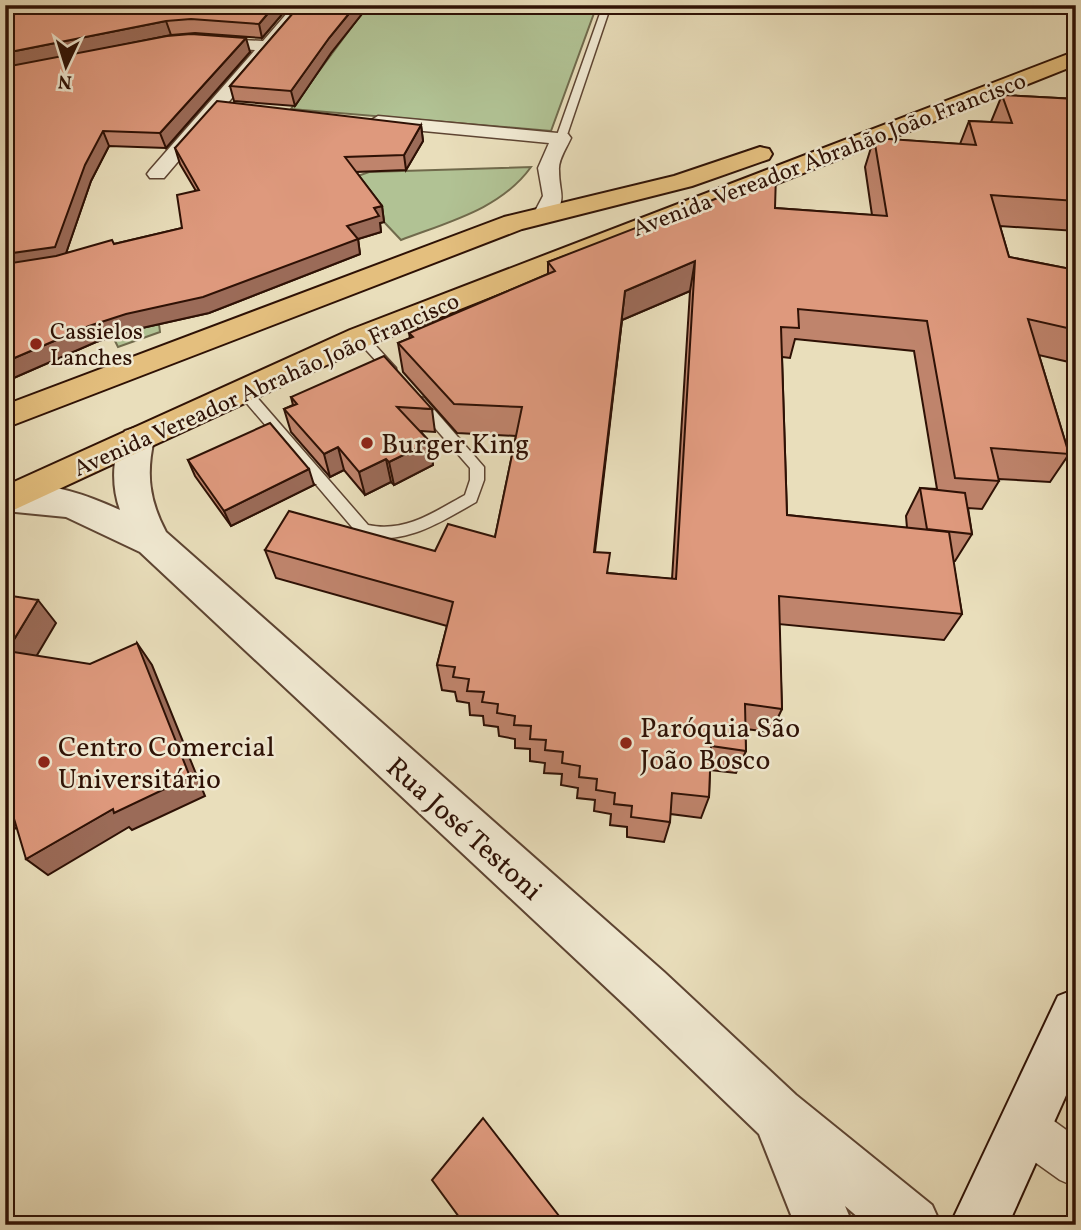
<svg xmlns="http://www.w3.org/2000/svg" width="1081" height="1230" font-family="Vollkorn,serif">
<rect width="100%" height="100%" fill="#e9debb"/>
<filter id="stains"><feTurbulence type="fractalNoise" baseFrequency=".00286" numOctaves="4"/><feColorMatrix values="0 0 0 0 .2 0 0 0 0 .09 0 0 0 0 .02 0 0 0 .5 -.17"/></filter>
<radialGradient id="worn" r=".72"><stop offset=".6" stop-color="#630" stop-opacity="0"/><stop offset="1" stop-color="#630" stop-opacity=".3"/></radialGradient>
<g fill="#b1c294" stroke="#706a4c" stroke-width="2">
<path d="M368,5H597L551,131L291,109Z"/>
<path d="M531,167C501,209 448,222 401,240L384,222L352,178L369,172Z"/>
<path d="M100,311L159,324L160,332L118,347Z"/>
</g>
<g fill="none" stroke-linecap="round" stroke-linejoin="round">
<g stroke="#5d4432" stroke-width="3">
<g id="service">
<path d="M603,5H611L566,138L558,140L556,138Z"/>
<path d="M361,333L365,334L396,368V374H388L357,340V334Z"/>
<path d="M243,386L248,387L368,525C405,533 434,512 465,495L470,480V468L414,404L412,401L419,397L424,398L484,467V480L476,502C439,523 402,548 358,534L238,393V387Z"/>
</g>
</g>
<g stroke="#5d4432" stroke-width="3">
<g id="minor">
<path d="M14,5H32L11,25L5,26V12Z"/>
<path d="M294,5H311L164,178H150L147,174L150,170L255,50L207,47L201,46L198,42L201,38L263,41Z"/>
<path d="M378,116L568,134L571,138C567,147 558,160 559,170C559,195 568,196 552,220H536L533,215L543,196L538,168L549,143L371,126L368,122Z"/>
<path d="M1024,1105L1040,1111L1076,1137V1187L1060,1180L1008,1143L1002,1127L1008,1111Z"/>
</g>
</g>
<g stroke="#5d4432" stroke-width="4">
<path id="tertiary" d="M137,427L149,431L154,439C146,474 149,500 166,532L664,972L796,1095L932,1205L941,1225H867L845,1206L853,1225H795L759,1134L628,1008L140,552L66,517L5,511V487C41,478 87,495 120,510C111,485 112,454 125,431Z"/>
</g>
<g stroke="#2e1105" stroke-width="4">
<path id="secondary" d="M1076,989V1073L1008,1225H950L1058,996Z"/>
</g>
<g stroke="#2e1105" stroke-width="4">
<g id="primary">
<path d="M1076,51V65L372,344L5,514V486L350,330Z"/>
<path d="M760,147L769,149L772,154L769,159L692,186L522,229L5,428V405L504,217L674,176Z"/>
</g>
</g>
<use href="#service" fill="#f1ead3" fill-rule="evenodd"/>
<use href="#minor" fill="#f1ead3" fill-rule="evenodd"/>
<use href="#tertiary" fill="#f1ead3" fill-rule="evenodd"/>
<use href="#secondary" fill="#f1ead3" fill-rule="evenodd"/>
<use href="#primary" fill="#e4bf7e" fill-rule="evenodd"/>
</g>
<g fill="#bf846c" stroke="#2e1105" stroke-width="2" fill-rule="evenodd">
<path d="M16,5H290L262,38L195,33L171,35L250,52L166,148L109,146L91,181L66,253L114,244L182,228L196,191L180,164L175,148L421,125L423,141L406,170L356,172L382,206L384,222L380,223L381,232L358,239L360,254L209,313L133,330L96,342L9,380L7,390H5V16L20,13Z"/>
<path d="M300,5H369L331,53L295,106L234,101L230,86Z"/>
<path d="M1002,95L1076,99V231L1000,226L1009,257L1076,270V351L1069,362L1039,355L1069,454L1050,482L999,479V481L982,509L968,508L972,534L955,561H953L962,614L944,640L779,624L782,709L771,732L745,729L746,751L736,773L710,770L709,797L701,818L670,814V822L664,842L627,837V827L610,825L611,814L594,811L595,800L577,798L578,788L561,785L562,774L544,773L545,763L530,761V749L515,748V739L499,736L498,727L484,725L483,716L470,715L469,703L457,701L455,692L442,690L437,665L447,626L276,578L265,550L435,551L495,537L516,436L457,433L403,372L398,343L410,338L409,333L548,274V262L659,222L775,208L872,215L865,167L874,138L960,144L969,121L991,122ZM690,291L672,579L608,573L595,552L622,320ZM795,339L914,351L937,489L920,488L906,516L907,528L787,515L782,357L790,358Z"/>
<path d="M291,397L432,409L435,432L420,431L430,442L433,465L394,485L391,482L365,495L344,470L330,477L291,432L284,409L293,405Z"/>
<path d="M188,460L314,485L231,526L195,476Z"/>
</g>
<g fill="#9b6b58" stroke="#2e1105" stroke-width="2">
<path d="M16,5H96L22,18Z"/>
<path d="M275,5H290L262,38L259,24Z"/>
<path d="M356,5H369L331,53L295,106L291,91L329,38Z"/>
<path d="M166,21L171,35L5,69V53Z"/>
<path d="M246,38L250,52L166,148L160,133Z"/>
<path d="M421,125L423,141L406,170L404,155Z"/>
<path d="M103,131L109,146L91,181L63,262L5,270V254Z"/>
<path d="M382,206L384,222L380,223L381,232L358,239L360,254L209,313L133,330L96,342L9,380L7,390H5V362L89,326L347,226L374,208Z"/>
<path d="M695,261L690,291L622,320L591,579L594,552L625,291Z"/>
<path d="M430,442L433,465L394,485L389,462Z"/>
<path d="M338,447L344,470L330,477L324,454Z"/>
<path d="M386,459L391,482L365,495L359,472Z"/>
<path d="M309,469L314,485L231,526L224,511Z"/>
<path d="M38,600L56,623L27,672L7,651Z"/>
<path d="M137,643L152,665L205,796L132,830L129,827L48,875L26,859L113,809Z"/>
<path d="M9,802L31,820L5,834V804Z"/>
</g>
<g fill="#de997d" stroke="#2e1105" stroke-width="2" fill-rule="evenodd">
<path d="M63,5H275L259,24L191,19L166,21L5,53V16Z"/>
<path d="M300,5H356L329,38L291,91L230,86Z"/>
<path d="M191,34L246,38L160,133L103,131L85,165L55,247L5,254V67L167,36Z"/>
<path d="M1002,95L1076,99V201L991,195L1009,257L1076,270V330L1028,319L1069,454L991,448L999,481L955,478L927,321L798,309L799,328L781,327L787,515L949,532L962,614L779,596L782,709L745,704L746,751L711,746L709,797L672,793L670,822L631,817L632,806L614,804L615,793L596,790L597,779L579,777L580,766L562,763L563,752L545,750L546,740L530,739L531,726L514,725L515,716L497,713L498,704L482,702L484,692L467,691L469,679L453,677L455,667L437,665L453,602L265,550L289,511L435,551L448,524L495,537L522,407L454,404L398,343L413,337L409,333L555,271L548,262L656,220L659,222L776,174L775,208L887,216L874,138L976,145L969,121L1012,123ZM695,261L676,579L607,573L610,553L594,552L625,291Z"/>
<path d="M217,101L421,125L404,155L345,157L382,206L374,208L379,216L347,226L358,239L203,297L126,314L89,326L5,362V264L56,256L112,240L114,244L182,228L177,195L199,190L175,148Z"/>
<path d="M384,356L432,409L397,407L430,442L389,462L386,459L359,472L338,447L324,454L284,409L297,404L291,397Z"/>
<path d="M270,423L309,469L224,511L188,460Z"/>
<path d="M920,488L965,493L972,534L927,529Z"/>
<path d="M5,595L38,600L7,651L90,664L137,643L190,777L114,813L113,809L26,859L9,802L5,804Z"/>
<path d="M483,1118L566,1225H452L459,1217L432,1180Z"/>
</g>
<g fill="#8f2418" stroke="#f1ead3" stroke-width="2.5">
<circle cx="36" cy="344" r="7"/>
<circle cx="367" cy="443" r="7"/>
<circle cx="626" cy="743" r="7"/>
<circle cx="44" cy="762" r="7"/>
</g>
<g text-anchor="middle" stroke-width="5" stroke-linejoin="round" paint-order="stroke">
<g font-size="23" fill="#2e1105" stroke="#f1ead3">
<text transform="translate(829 154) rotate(-21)" y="8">Avenida Vereador Abrahão João Francisco</text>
<text transform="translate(266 384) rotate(-24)" y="8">Avenida Vereador Abrahão João Francisco</text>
</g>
<g font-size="23" fill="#2e1105" stroke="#f1ead3" text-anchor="start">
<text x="50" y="339">Cassielos<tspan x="50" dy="26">Lanches</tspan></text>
</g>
<g font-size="28" fill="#2e1105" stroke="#f1ead3" text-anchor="start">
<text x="381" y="453">Burger King</text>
<text x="640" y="737">Paróquia São<tspan x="640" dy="32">João Bosco</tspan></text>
<text x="58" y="756">Centro Comercial<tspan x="58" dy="32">Universitário</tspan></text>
</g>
<g font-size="28" fill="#2e1105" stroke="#f1ead3">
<text transform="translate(465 828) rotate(42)" y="10">Rua José Testoni</text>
</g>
</g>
<rect width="1081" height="1230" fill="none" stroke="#e9debb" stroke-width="28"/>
<rect x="7" y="7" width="1067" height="1216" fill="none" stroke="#2e1105" stroke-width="3.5"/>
<rect x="14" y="14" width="1053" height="1202" fill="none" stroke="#2e1105" stroke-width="2"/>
<g transform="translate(66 66) rotate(184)" stroke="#f1ead3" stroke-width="5" paint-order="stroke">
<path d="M0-5L12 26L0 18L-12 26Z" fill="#2e1105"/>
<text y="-10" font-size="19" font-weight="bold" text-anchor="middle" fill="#2e1105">N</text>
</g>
<rect width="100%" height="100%" filter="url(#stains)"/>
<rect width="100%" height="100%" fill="url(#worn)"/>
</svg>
